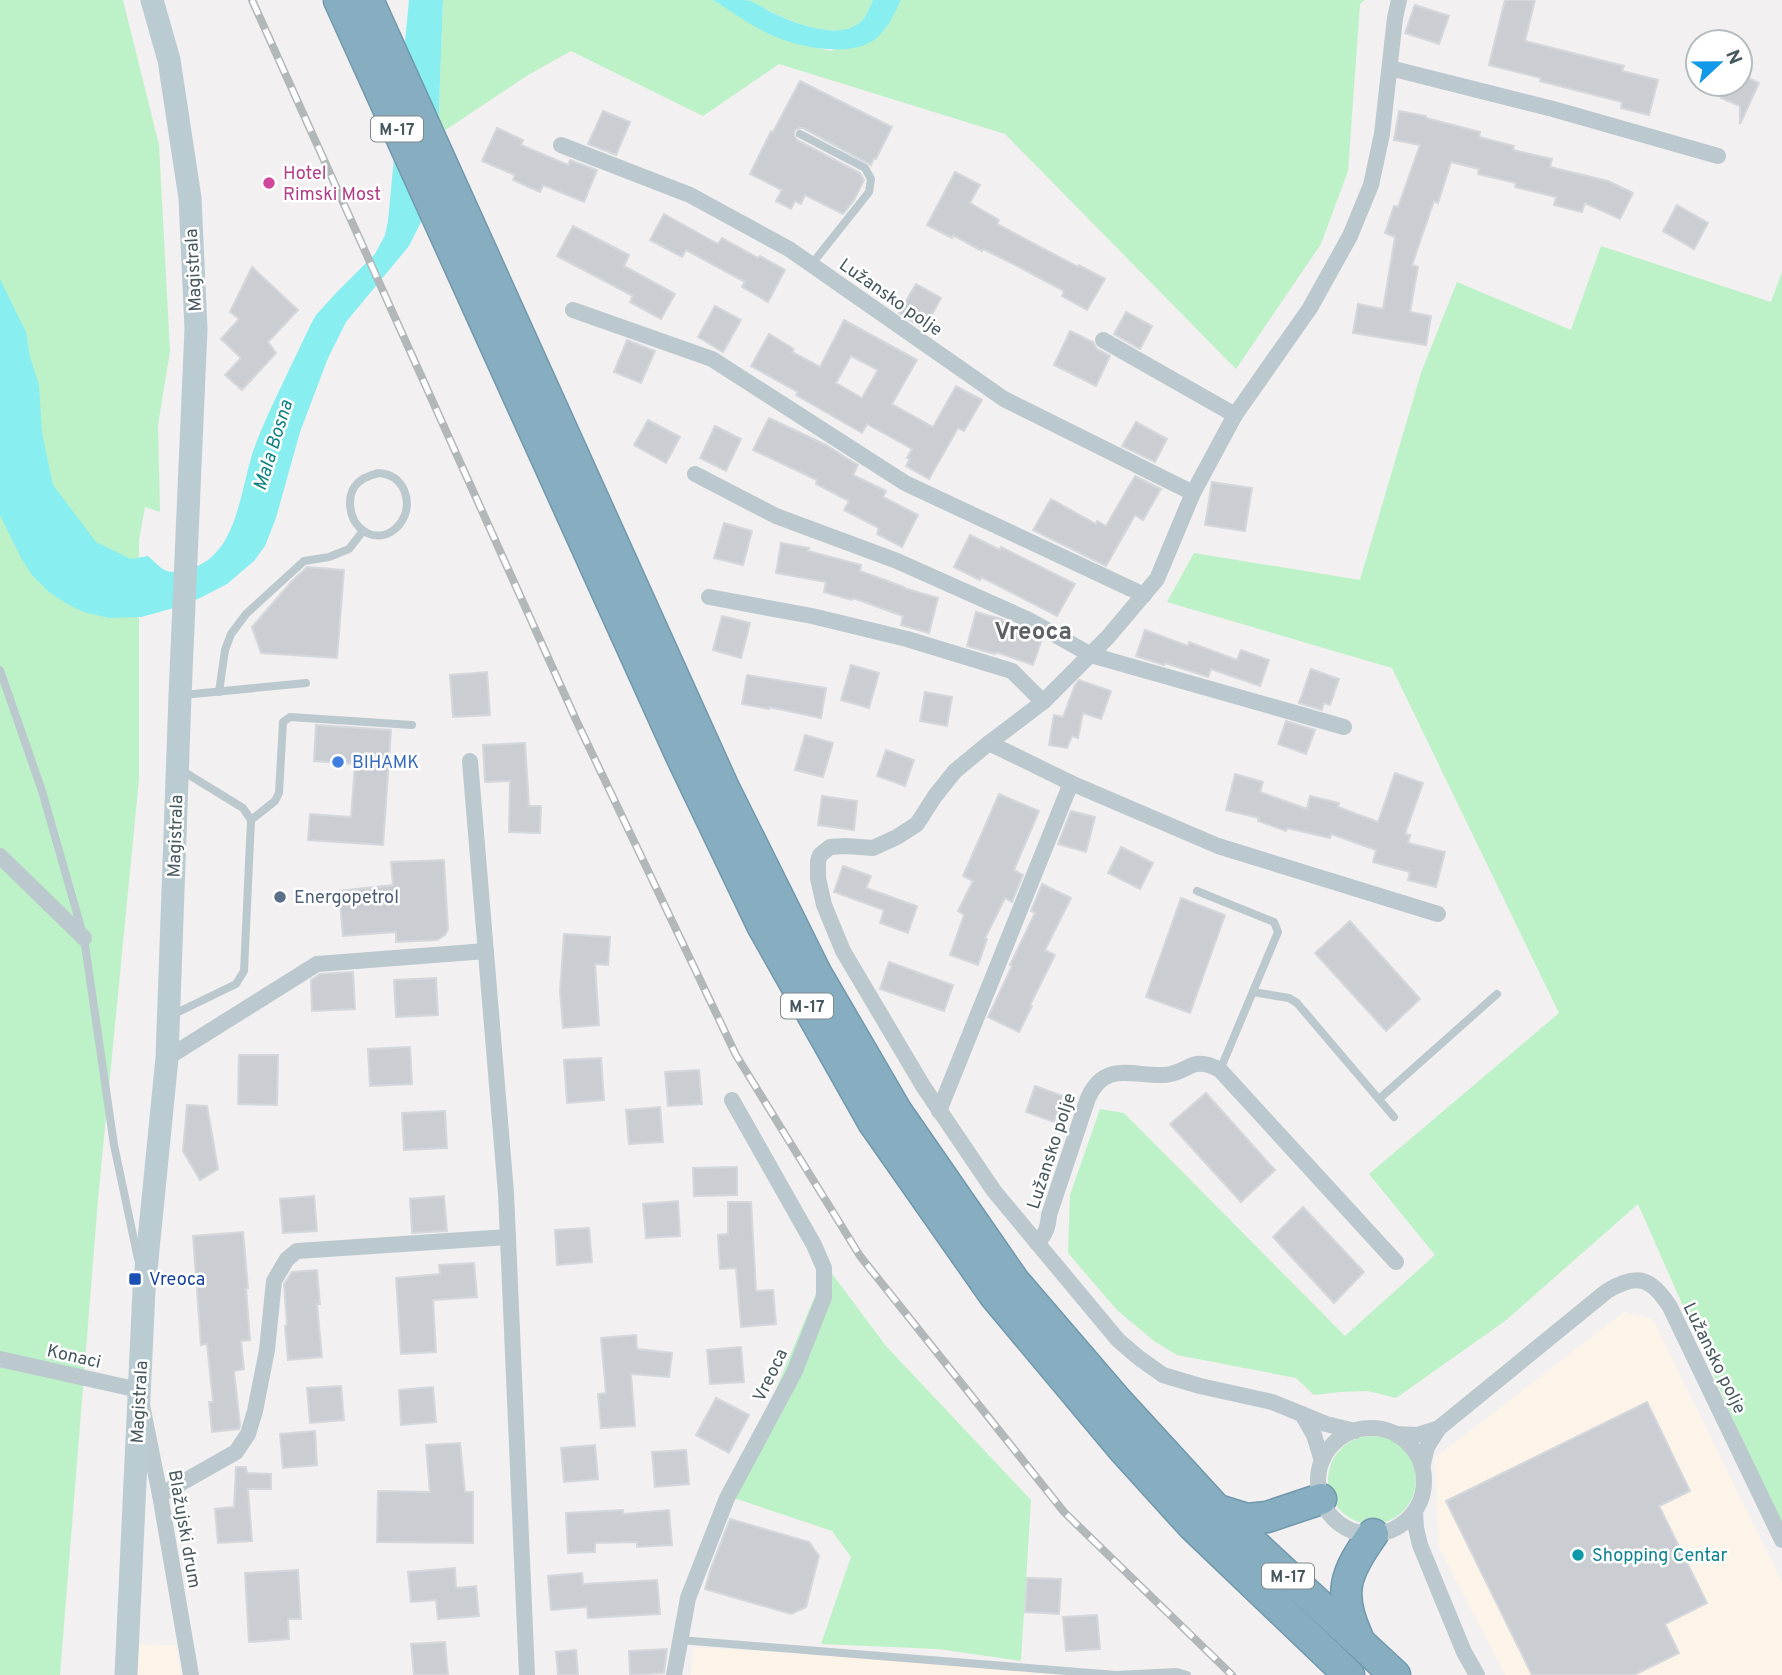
<svg xmlns="http://www.w3.org/2000/svg" width="1782" height="1675" font-family="Overpass,sans-serif">
<rect width="100%" height="100%" fill="#f2f0f0"/>
<g fill="#fdf4e9">
<path d="M1624,1312L1653,1319L1782,1583V1675H1505L1439,1547L1435,1458Z"/>
<path d="M127,1644L176,1645L181,1675H126Z"/>
<path d="M694,1647L1000,1666L1116,1675H691Z"/>
</g>
<g fill="#bdf1c7">
<path d="M0,0H123L159,145L170,351L158,425L160,512L145,507L139,540V779L98,1199L60,1675H0Z"/>
<path d="M443,0H713L769,34L789,41L831,51L883,32L901,0H1365L1360,4L1348,171L1321,244L1236,369L1005,134L779,64L703,116L571,51L528,75L438,135Z"/>
<path d="M748,0H873C869,8 866,18 858,24C831,44 773,13 748,0Z"/>
<path d="M1601,246L1771,302L1782,272V1530L1638,1204L1505,1321L1396,1398L1368,1391L1340,1392L1314,1395L1296,1378L1177,1355L1154,1341L1117,1310L1068,1253L1070,1195L1100,1109L1124,1113L1345,1336L1435,1255L1369,1174L1559,1013L1392,668L1167,602L1194,553L1360,580L1421,373L1457,282L1571,330Z"/>
<path d="M827,1267L886,1346L1031,1500L1021,1661L938,1649L821,1644L851,1557L832,1531L731,1497Z"/>
<circle cx="1372" cy="1480" r="44"/>
</g>
<g fill="#88eef0">
<path d="M409,0H443L438,135L427,210L409,246L346,322L328,358L300,432L276,518L265,546L254,561L227,584L200,598L174,608L141,617L109,618L84,612L67,604L49,592L32,575L21,558L0,515V279L26,332L30,357L39,385L42,433L53,485L96,542L131,559L148,556C165,572 166,575 189,569C240,556 240,483 256,443C272,403 292,365 310,326L316,315L336,293L375,254L385,235L388,221Z"/>
<path d="M713,0C724,0 736,0 746,0C754,1 763,8 771,12C792,22 837,41 859,23C866,18 869,8 873,0H901C894,14 887,31 874,40C848,58 796,47 769,34C750,25 731,11 713,0Z"/>
</g>
<g fill="#caced3" stroke="#d4d7dc" stroke-width="2" fill-rule="evenodd">
<path d="M1505,0H1535L1525,41L1624,66L1622,71L1658,80L1649,115L1621,108L1622,102L1540,81L1541,78L1489,65Z"/>
<path d="M1415,5L1449,16L1439,44L1405,33Z"/>
<path d="M1740,74L1759,83L1740,124V106L1721,98L1728,84H1740Z"/>
<path d="M800,81L892,127L876,159L874,158L871,165L803,128H799L795,130L794,135L797,140L860,173L864,180L854,200L843,214L805,195L801,204L795,201L791,209L776,201L782,190L750,174L771,131L773,132Z"/>
<path d="M603,111L630,122L616,155L588,144Z"/>
<path d="M1399,111L1426,116V118L1480,132L1479,137L1514,146L1513,150L1552,159L1550,167L1608,181L1633,193L1620,219L1585,203L1582,212L1554,205L1556,197L1515,187L1516,183L1478,174L1479,169L1451,162L1438,203L1434,201L1412,265L1418,267L1410,312L1431,316L1426,345L1353,333L1358,304L1383,309L1395,237L1385,233L1394,206L1398,207L1420,145L1394,140Z"/>
<path d="M497,128L523,140L521,145L568,165L570,160L597,170L584,202L543,185L540,192L513,180L515,175L482,161Z"/>
<path d="M955,172L980,185L970,203L999,220L997,224L1078,267L1079,265L1105,279L1087,310L1062,296L1064,291L1023,269L983,249L982,251L953,235L952,238L927,225Z"/>
<path d="M1677,205L1708,223L1694,249L1663,231Z"/>
<path d="M664,214L718,244L722,238L758,258L760,256L785,270L768,302L742,287L745,282L686,250L682,257L650,240Z"/>
<path d="M573,226L629,255L624,266L675,294L661,319L630,302L633,296L557,256Z"/>
<path d="M252,267L298,310L268,342L276,353L242,390L225,375L241,358L221,339L239,319L230,312Z"/>
<path d="M916,284L941,298L924,329L899,313Z"/>
<path d="M715,306L741,320L723,352L698,337Z"/>
<path d="M1126,312L1152,326L1140,349L1114,334Z"/>
<path d="M844,320L917,360L892,404L933,427L956,386L982,400L964,431L958,428L929,479L906,466L910,459L907,458L912,449L867,424L862,433L796,395L798,392L751,366L769,334L794,349L792,352L820,367ZM851,356L878,370L862,398L836,383Z"/>
<path d="M1070,331L1093,342L1097,349L1110,356L1096,386L1054,365Z"/>
<path d="M627,340L655,351L641,383L614,372Z"/>
<path d="M769,418L826,445L848,459L858,465L853,475L886,491L883,497L918,515L902,547L877,534L879,528L844,510L849,501L816,484L817,480L753,450Z"/>
<path d="M648,420L680,437L666,463L634,445Z"/>
<path d="M1136,422L1167,439L1155,462L1122,446Z"/>
<path d="M715,426L741,439L726,471L700,458Z"/>
<path d="M1135,476L1161,489L1143,520L1135,515L1106,566L1033,530L1051,499L1096,524L1097,521L1106,526Z"/>
<path d="M1212,482L1252,488L1245,531L1205,525Z"/>
<path d="M724,523L752,531L743,565L714,558Z"/>
<path d="M970,535L1000,550L1001,547L1075,584L1057,616L981,577L980,580L954,567Z"/>
<path d="M781,543L809,548L808,551L861,565L860,571L904,587V588L938,598L929,633L901,625L903,616L853,598L852,600L824,592L826,582L776,573Z"/>
<path d="M307,567L344,570L337,658L261,653L252,627L292,581Z"/>
<path d="M976,612L1001,619L1042,639L1033,665L996,652L995,654L967,646Z"/>
<path d="M722,616L750,623L741,658L713,650Z"/>
<path d="M1145,630L1188,646L1189,642L1237,660L1241,650L1269,660L1260,686L1211,669L1208,677L1165,663L1164,665L1136,656Z"/>
<path d="M851,665L879,673L869,708L841,700Z"/>
<path d="M1311,669L1339,679L1330,705L1324,703L1322,710L1299,703Z"/>
<path d="M487,672L490,715L453,717L450,675Z"/>
<path d="M747,675L826,688L821,718L769,707V709L742,704Z"/>
<path d="M1079,680L1111,691L1101,719L1083,713L1078,738L1072,736L1067,748L1049,745L1054,715L1063,717L1075,685Z"/>
<path d="M925,692L952,697L947,726L920,721Z"/>
<path d="M1286,721L1315,730L1306,754L1278,744Z"/>
<path d="M316,725L391,730L383,845L308,840L310,814L351,817L355,764L314,761Z"/>
<path d="M805,735L833,743L823,777L795,770Z"/>
<path d="M525,743L529,806H541L540,833L509,832L510,781L485,782L483,745Z"/>
<path d="M886,750L914,760L905,786L877,776Z"/>
<path d="M1395,773L1423,783L1405,834L1410,835L1408,843L1445,852L1436,887L1408,880L1410,872L1373,862L1376,850L1331,834L1330,838L1287,828L1286,831L1258,821L1259,818L1226,810L1235,774L1263,782L1260,792L1307,809L1310,796L1339,803L1338,807L1378,822Z"/>
<path d="M999,794L1039,811L1014,870L1023,875L1012,902L1005,898L985,938L987,939L978,965L950,955L964,915L958,911L973,881L963,876Z"/>
<path d="M822,796L857,801L854,830L818,825Z"/>
<path d="M1071,811L1095,817L1086,852L1058,844Z"/>
<path d="M1121,847L1153,863L1140,889L1108,873Z"/>
<path d="M444,860L448,929L445,935L437,940L396,942V932L343,936L339,891L393,885L391,862Z"/>
<path d="M843,866L871,876L866,888L917,906L908,933L880,923L884,910L834,892Z"/>
<path d="M1042,884L1071,898L1045,950L1055,955L1030,1005L1032,1006L1019,1032L988,1017L1012,966L1010,965L1035,913L1031,911Z"/>
<path d="M1181,898L1225,915L1190,1013L1146,997Z"/>
<path d="M1350,921L1420,999L1386,1031L1315,953Z"/>
<path d="M564,934L610,937L608,965L595,964L599,1025L563,1028L560,991Z"/>
<path d="M889,962L953,985L944,1011L880,989Z"/>
<path d="M353,972L355,1009L312,1011L311,980L320,974Z"/>
<path d="M436,978L438,1015L396,1017L394,980Z"/>
<path d="M410,1047L412,1084L370,1086L368,1049Z"/>
<path d="M239,1055H278L277,1105L238,1104Z"/>
<path d="M601,1058L604,1100L567,1103L564,1060Z"/>
<path d="M699,1070L702,1104L668,1106L665,1072Z"/>
<path d="M1035,1086L1063,1096L1054,1122L1026,1112Z"/>
<path d="M1206,1093L1275,1170L1241,1202L1170,1124Z"/>
<path d="M187,1105L207,1106L218,1169L200,1180L183,1151Z"/>
<path d="M660,1107L663,1142L629,1144L626,1110Z"/>
<path d="M445,1111L447,1148L404,1150L402,1113Z"/>
<path d="M737,1167V1195L694,1196L693,1168Z"/>
<path d="M314,1196L317,1231L283,1233L280,1199Z"/>
<path d="M444,1196L447,1231L412,1233L410,1199Z"/>
<path d="M678,1201L680,1236L646,1238L643,1204Z"/>
<path d="M728,1202H751L756,1291L773,1290L776,1324L741,1327L736,1268L720,1269L718,1235L728,1234Z"/>
<path d="M1303,1207L1364,1272L1334,1303L1273,1237Z"/>
<path d="M589,1228L592,1262L557,1265L555,1230Z"/>
<path d="M243,1232L248,1288H246L250,1340L241,1341L244,1369L234,1371L240,1425L239,1429L212,1432L209,1402H213L207,1344L201,1345L193,1236Z"/>
<path d="M474,1263L477,1297L433,1300L436,1352L401,1354L396,1278L440,1274L439,1265Z"/>
<path d="M317,1270L320,1304H317L322,1357L288,1360L285,1326L287,1325L284,1284L292,1272Z"/>
<path d="M636,1335L637,1349L672,1353L669,1377L631,1374L635,1426L601,1428L598,1394L606,1393L601,1338Z"/>
<path d="M741,1347L744,1382L710,1384L707,1350Z"/>
<path d="M341,1386L344,1420L310,1423L307,1388Z"/>
<path d="M433,1387L436,1422L401,1425L399,1390Z"/>
<path d="M716,1398L749,1415L729,1453L696,1435Z"/>
<path d="M1647,1402L1690,1491L1659,1506L1707,1603L1665,1624L1679,1653L1634,1675H1532L1446,1501Z"/>
<path d="M315,1431L317,1465L283,1468L280,1434Z"/>
<path d="M460,1443L465,1492H473V1543L377,1542L378,1491L430,1492L426,1445Z"/>
<path d="M595,1445L598,1479L564,1482L561,1448Z"/>
<path d="M686,1450L689,1484L655,1487L652,1452Z"/>
<path d="M236,1467H246L247,1473L271,1474V1489H248L252,1541L218,1543L215,1509L234,1507Z"/>
<path d="M623,1510V1514L669,1510L672,1545L637,1547V1542L595,1543V1552L568,1553L566,1513Z"/>
<path d="M730,1519L809,1542L819,1556L806,1607L791,1614L705,1589L710,1571Z"/>
<path d="M455,1568L456,1588L476,1586L479,1616L438,1619L436,1600L411,1602L408,1572Z"/>
<path d="M298,1570L301,1619H288L289,1639L249,1642L245,1573Z"/>
<path d="M582,1573L583,1584L657,1580L660,1614L588,1618L587,1607L551,1610L548,1576Z"/>
<path d="M1027,1578L1061,1579L1059,1614L1025,1612Z"/>
<path d="M1097,1615L1100,1649L1066,1651L1063,1617Z"/>
<path d="M445,1642L448,1675H414L411,1644Z"/>
<path d="M667,1649L664,1673L630,1675L629,1651Z"/>
<path d="M576,1650L578,1675H558L556,1652Z"/>
</g>
<g fill="none" stroke-linecap="round" stroke-linejoin="round">
<g stroke="#7198ac" stroke-width="33">
<g id="highway">
<path d="M339,0L682,758L763,927L873,1122L995,1296L1123,1449L1192,1525L1349,1675"/>
<path d="M368,0L723,786L816,973L897,1112L1014,1281L1118,1402L1217,1510L1395,1675"/>
<path d="M1218,1510L1247,1519L1267,1517L1321,1499"/>
<path d="M1358,1638C1337,1593 1345,1573 1373,1534"/>
</g>
</g>
<g stroke="#bbc8cd" stroke-width="8">
<path d="M800,134L865,168L871,179L869,192L811,265"/>
<path d="M379,473C391,474 399,479 404,490C417,520 383,551 359,527C349,517 347,497 355,486C361,478 370,475 379,473Z"/>
<path d="M0,670L42,791L84,938L114,1145L138,1259"/>
<path d="M219,692L225,650L231,634L246,614L304,561L329,557L349,549L363,531"/>
<path d="M183,695L306,683"/>
<path d="M251,820L275,801L279,793L283,722L290,717L412,725"/>
<path d="M1197,891L1274,922L1278,932L1220,1070"/>
<path d="M1253,992L1289,998L1297,1003L1394,1117"/>
<path d="M170,1016L236,984L244,971L251,820L243,808L181,770"/>
<path d="M1379,1099L1497,994"/>
<path d="M680,1640L1116,1675L1177,1672L1187,1675"/>
</g>
<g stroke="#bbc8cd" stroke-width="16">
<path d="M1390,68L1553,109L1718,156"/>
<path d="M561,145L690,195L789,249L1004,399L1193,493"/>
<path d="M573,310L712,359L905,483L1144,595"/>
<path d="M1103,340L1235,415"/>
<path d="M695,474L776,516L897,561L1029,620L1091,655L1344,727"/>
<path d="M709,597L812,616L907,639L1012,671L1043,702"/>
<path d="M989,743L1071,783L1218,846L1438,914"/>
<path d="M470,761L506,1193L527,1675"/>
<path d="M0,856L84,938"/>
<path d="M167,1058L317,964L486,951"/>
<path d="M939,1111L1071,783"/>
<path d="M1037,1243C1046,1234 1048,1227 1049,1215L1088,1098C1105,1061 1131,1076 1163,1075C1189,1074 1190,1054 1220,1070L1396,1262"/>
<path d="M0,1359L139,1390L160,1495L191,1675"/>
<path d="M1302,1414L1314,1435L1322,1461"/>
<circle cx="1371" cy="1481" r="53"/>
<path d="M1355,1431L1326,1424L1272,1402L1200,1386L1163,1375L1139,1358L1118,1340L994,1191L923,1086L843,951L824,905L818,878V861L820,855L830,847L846,846L873,848L897,837L917,824L935,796L955,771L989,743L1043,702L1107,638L1157,579L1193,493L1235,415L1310,308L1350,236L1371,185L1382,134L1395,18L1399,0"/>
<path d="M1396,1434L1417,1435L1439,1428"/>
<path d="M1422,1468L1427,1447L1439,1428L1607,1291C1637,1273 1651,1277 1670,1307L1782,1540"/>
<path d="M160,1495L236,1452L248,1434L255,1411L267,1350L274,1281L287,1259L297,1251L508,1237"/>
<path d="M1415,1512L1416,1528L1420,1545L1464,1652L1477,1675"/>
<path d="M674,1675L688,1598L727,1498L794,1373L824,1297V1268L814,1245L732,1100"/>
</g>
<path stroke="#bbcbd2" stroke-width="23" d="M126,1675L144,1290L167,1058L180,696L196,329L190,198L169,60L152,0"/>
<use href="#highway" stroke="#86adc0" stroke-width="30"/>
<g stroke="#b2b7ba" stroke-width="8">
<path id="rail" d="M252,0L577,722L736,1055L860,1256L1064,1512L1232,1675"/>
</g>
<use href="#rail" stroke="#fff" stroke-width="5" stroke-dasharray="16" stroke-linecap="butt"/>
</g>
<circle fill="#d1479c" stroke="#fff" stroke-width="2.5" cx="269" cy="183" r="7"/>
<circle fill="#3f7fe0" stroke="#fff" stroke-width="2.5" cx="338" cy="762" r="7"/>
<circle fill="#5c6f8a" stroke="#fff" stroke-width="2.5" cx="280" cy="897" r="7"/>
<rect fill="#1a4fb4" stroke="#fff" stroke-width="2.5" x="128" y="1272" width="14" height="14" rx="3.5"/>
<circle fill="#0f9aa8" stroke="#fff" stroke-width="2.5" cx="1578" cy="1555" r="7"/>
<g text-anchor="middle" stroke-width="5" stroke-linejoin="round" paint-order="stroke">
<g fill="#fff" stroke="#7e8a8e" stroke-width="2">
<rect x="371" y="116.5" width="52" height="25" rx="5"/>
<rect x="781" y="993.5" width="52" height="25" rx="5"/>
<rect x="1262" y="1563.5" width="52" height="25" rx="5"/>
</g>
<g font-size="16" font-weight="bold" fill="#47585e">
<text x="397" y="135">M-17</text>
<text x="807" y="1012">M-17</text>
<text x="1288" y="1582">M-17</text>
</g>
<g font-size="18" fill="#b23c85" stroke="#fff" text-anchor="start">
<text x="283" y="179">Hotel<tspan x="283" dy="21">Rimski Most</tspan></text>
</g>
<g font-size="18" fill="#47585e" stroke="#fff">
<text transform="translate(193 270) rotate(-93)" y="6">Magistrala</text>
<text transform="translate(891 297) rotate(35)" y="6">Lužansko polje</text>
<text transform="translate(175 836) rotate(-88)" y="6">Magistrala</text>
<text transform="translate(1051 1151) rotate(-72)" y="6">Lužansko polje</text>
<text transform="translate(74 1356) rotate(13)" y="6">Konaci</text>
<text transform="translate(1715 1358) rotate(64)" y="6">Lužansko polje</text>
<text transform="translate(770 1375) rotate(-64)" y="6">Vreoca</text>
<text transform="translate(139 1402) rotate(-87)" y="6">Magistrala</text>
<text transform="translate(185 1529) rotate(80)" y="6">Blažujski drum</text>
</g>
<g font-size="18" fill="#366cbe" stroke="#fff" text-anchor="start">
<text x="352" y="768">BIHAMK</text>
</g>
<g font-size="18" fill="#4e5e75" stroke="#fff" text-anchor="start">
<text x="294" y="903">Energopetrol</text>
</g>
<g font-size="18" fill="#164399" stroke="#fff" text-anchor="start">
<text x="149" y="1285">Vreoca</text>
</g>
<g font-size="18" fill="#0d838f" stroke="#fff" text-anchor="start">
<text x="1592" y="1561">Shopping Centar</text>
</g>
<g font-size="19" font-style="italic" fill="#0a7f82" stroke="#fff">
<text transform="translate(272 445) rotate(-73)" y="7">Mala Bosna</text>
</g>
<g font-size="24" font-weight="bold" fill="#5c6265" stroke="#fff">
<text x="1033" y="639">Vreoca</text>
</g>
</g>
<g transform="translate(1719 63) rotate(68)"><circle r="33" fill="#ffffff" stroke="#b5bcbf" stroke-width="2"/>
<path d="M0-5L12 26L0 18L-12 26Z" fill="#1299ea"/>
<text y="-10" font-size="19" font-weight="bold" text-anchor="middle" fill="#47585e">N</text>
</g>
</svg>
